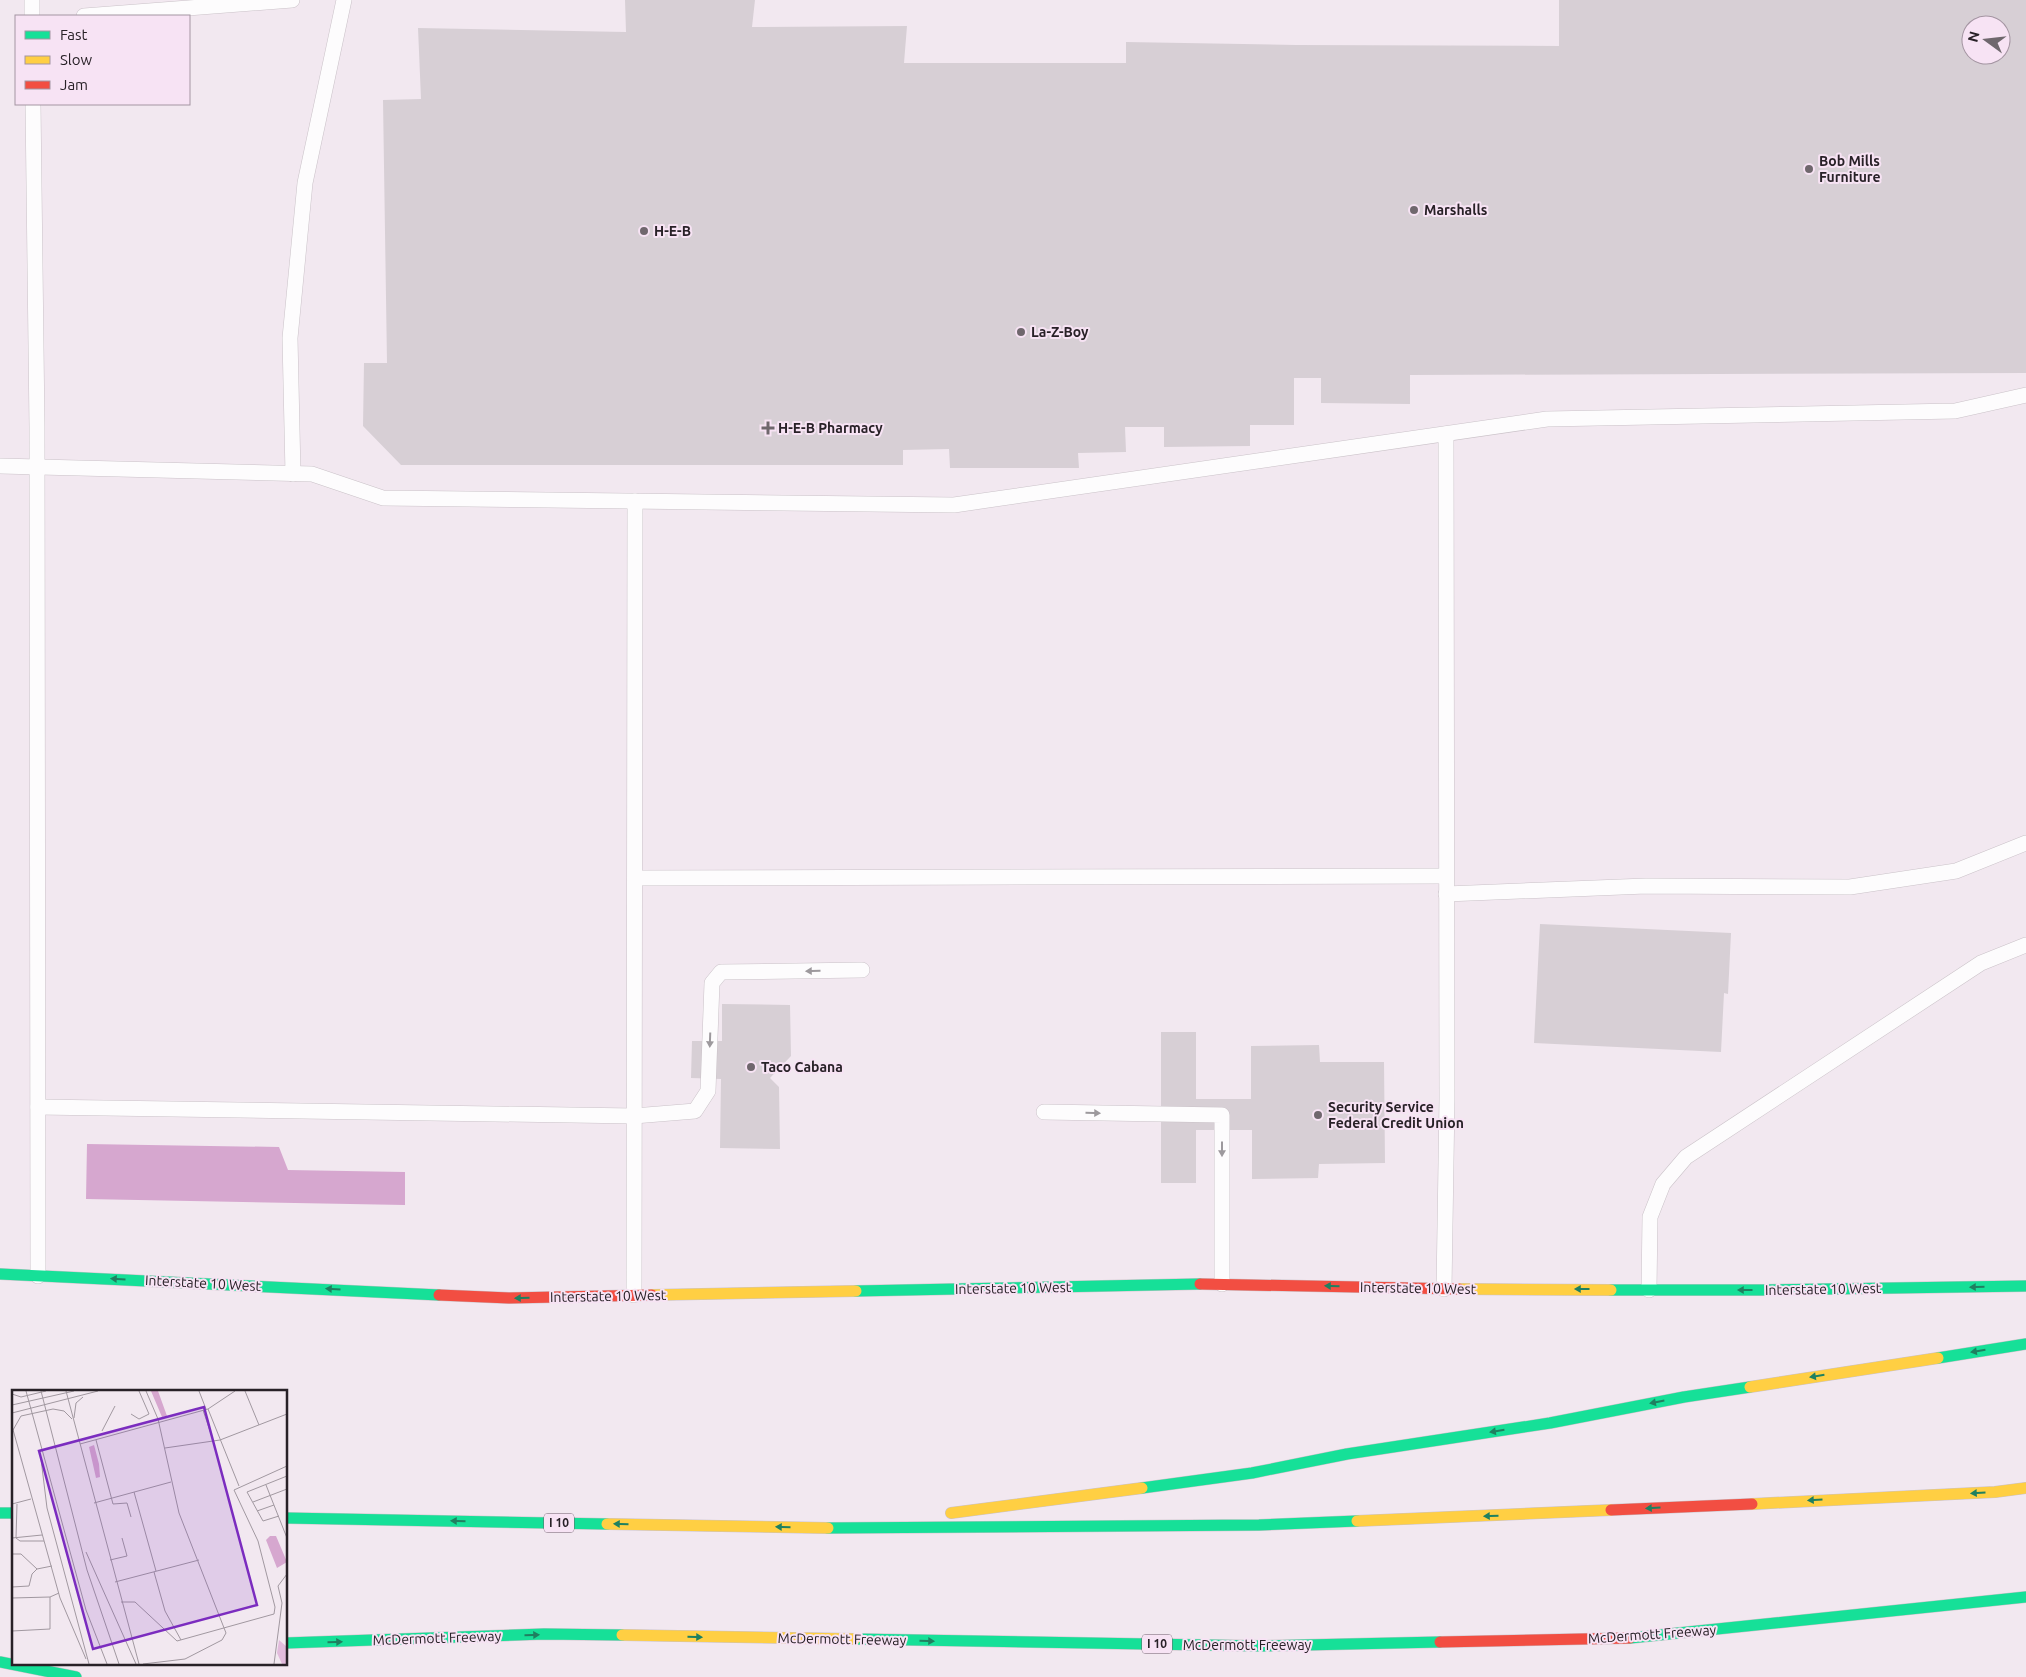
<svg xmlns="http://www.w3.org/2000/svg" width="2026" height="1677" font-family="Ubuntu,sans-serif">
<rect width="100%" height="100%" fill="#f2e8f0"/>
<path fill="#d6a7cf" d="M87,1144L279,1147L288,1170L405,1172V1205L86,1199Z"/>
<g fill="#d7cfd5" fill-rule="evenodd">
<path d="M625,0H755L752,27L907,26L904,63H1126V42L1296,45L1559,46V0H2026V373L1410,375V404L1321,403V378H1294V425H1250V446L1164,447V427H1125L1126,452L1078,453L1079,468H950L949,449L903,450V465H401L363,426L364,363H387L383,100L421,99L418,28L626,32ZM1971,25H2001V55H1971Z"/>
<path d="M1540,924L1731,933L1728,994L1724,993L1721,1052L1534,1043Z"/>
<path d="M722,1004L790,1005L791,1056L770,1078L779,1087L780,1149L720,1148L721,1079L691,1078L692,1041H722Z"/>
<path d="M1161,1032H1196V1099H1251V1046L1319,1045L1320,1062H1384L1385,1163L1319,1164L1318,1178L1252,1179V1130H1196V1183H1161Z"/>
</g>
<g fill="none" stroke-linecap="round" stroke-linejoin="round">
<g stroke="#cac2c8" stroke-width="16">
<g id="lane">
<path d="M32,0V16"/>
<path d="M84,16L292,0"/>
<path d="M33,104L37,427L38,1276"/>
<path d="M0,466L312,474L383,498L954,505L1547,419L1955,411L2026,395"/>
<path d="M293,474L290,338L305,183L344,0"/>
<path d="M635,878L1445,876"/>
<path d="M1446,894L1646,886L1850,887L1956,871L2026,843"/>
<path d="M38,1107L634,1116L695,1111L708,1091L712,983L721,972L862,970"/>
<path d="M1044,1112L1222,1115V1284"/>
<path d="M1444,1289L1447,1099L1446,434"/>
<path d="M1649,1290L1650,1217L1663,1184L1686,1157L1981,963L2026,945"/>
<path d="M634,1295L635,501"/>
</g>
</g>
<g stroke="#cac2c8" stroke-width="12">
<g id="fast">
<path d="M0,1274L439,1295"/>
<path d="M1611,1290H1762L2026,1286"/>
<path d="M856,1291L1200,1284"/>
<path d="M1938,1358L2026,1344"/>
<path d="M1142,1488L1252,1473L1347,1454L1550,1423L1684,1397L1750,1387"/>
<path d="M0,1513H14"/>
<path d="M286,1518L607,1524"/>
<path d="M828,1528L1259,1525L1357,1521"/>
<path d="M1630,1638L2026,1597"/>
<path d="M855,1639L1263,1646L1440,1642"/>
<path d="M286,1643L544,1634L622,1635"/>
<path d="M0,1662L76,1677"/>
</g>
</g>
<g stroke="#cac2c8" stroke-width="12">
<g id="slow">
<path d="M1459,1289L1611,1290"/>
<path d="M652,1295L856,1291"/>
<path d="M1750,1387L1938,1358"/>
<path d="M1752,1504L1995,1492L2026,1488"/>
<path d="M951,1513L1142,1488"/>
<path d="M1357,1521L1611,1510"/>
<path d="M607,1524L828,1528"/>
<path d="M622,1635L855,1639"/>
</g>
</g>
<g stroke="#cac2c8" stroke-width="12">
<g id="jam">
<path d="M1200,1284L1459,1289"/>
<path d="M439,1295L509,1298L652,1295"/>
<path d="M1611,1510L1752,1504"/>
<path d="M1440,1642L1630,1638"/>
</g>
</g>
<use href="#lane" stroke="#fdfcfd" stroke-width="15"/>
<use href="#fast" stroke="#16e098" stroke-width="11"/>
<use href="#slow" stroke="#ffcf43" stroke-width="11"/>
<use href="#jam" stroke="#f24e42" stroke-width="11"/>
</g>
<defs><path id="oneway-solid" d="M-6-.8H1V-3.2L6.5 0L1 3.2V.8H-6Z" transform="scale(1.25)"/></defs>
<g fill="#9d999d">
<use href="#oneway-solid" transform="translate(813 971) rotate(179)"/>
<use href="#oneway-solid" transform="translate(710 1040) rotate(92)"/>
<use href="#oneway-solid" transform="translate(1093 1113) rotate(1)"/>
<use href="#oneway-solid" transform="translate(1222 1149) rotate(90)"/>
</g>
<g fill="#1f8060">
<use href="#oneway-solid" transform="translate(118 1279) rotate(-177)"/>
<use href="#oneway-solid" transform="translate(1332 1286) rotate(-179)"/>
<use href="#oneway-solid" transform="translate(1977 1287) rotate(179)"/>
<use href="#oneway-solid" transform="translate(333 1289) rotate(-177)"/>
<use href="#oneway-solid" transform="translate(1582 1289) rotate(-180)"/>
<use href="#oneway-solid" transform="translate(1745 1290) rotate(-180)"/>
<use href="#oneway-solid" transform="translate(522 1298) rotate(179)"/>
<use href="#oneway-solid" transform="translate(1978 1351) rotate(171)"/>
<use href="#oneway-solid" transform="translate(1817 1376) rotate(171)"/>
<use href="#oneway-solid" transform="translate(1657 1402) rotate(169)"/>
<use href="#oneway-solid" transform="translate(1497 1431) rotate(171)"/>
<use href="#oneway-solid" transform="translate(1978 1493) rotate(177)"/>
<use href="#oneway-solid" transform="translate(1815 1500) rotate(177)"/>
<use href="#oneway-solid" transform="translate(1653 1508) rotate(177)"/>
<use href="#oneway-solid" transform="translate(1491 1516) rotate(178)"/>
<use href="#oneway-solid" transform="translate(458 1521) rotate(-179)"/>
<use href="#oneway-solid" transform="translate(621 1524) rotate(-179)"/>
<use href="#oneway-solid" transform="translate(783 1527) rotate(-179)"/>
<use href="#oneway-solid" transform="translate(532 1635) rotate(-2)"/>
<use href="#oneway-solid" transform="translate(695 1637) rotate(1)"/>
<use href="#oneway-solid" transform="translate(927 1641) rotate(1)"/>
<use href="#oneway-solid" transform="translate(335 1642) rotate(-2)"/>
</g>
<g fill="#6f676d" stroke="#f7e3f4" stroke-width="2">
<circle cx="1809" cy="169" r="5"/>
<circle cx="1414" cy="210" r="5"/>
<circle cx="644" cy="231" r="5"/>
<circle cx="1021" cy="332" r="5"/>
<path d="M765.5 420.5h5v5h5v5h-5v5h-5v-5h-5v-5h5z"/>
<circle cx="751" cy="1067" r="5"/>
<circle cx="1318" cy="1115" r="5"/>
</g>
<g text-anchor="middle" stroke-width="4" stroke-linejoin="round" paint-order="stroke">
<g fill="#f7e3f4" stroke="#665b64" stroke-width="1">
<rect x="544" y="1513.5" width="30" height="19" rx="4"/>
<rect x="1142" y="1634.5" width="30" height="19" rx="4"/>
</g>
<g font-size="12" font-weight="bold" fill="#282127">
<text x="559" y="1527">I 10</text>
<text x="1157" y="1648">I 10</text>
</g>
<g font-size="14" font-weight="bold" fill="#282127" stroke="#f7e3f4" text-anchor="start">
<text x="1819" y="166">Bob Mills<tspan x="1819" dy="16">Furniture</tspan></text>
<text x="1424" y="215">Marshalls</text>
<text x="654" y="236">H-E-B</text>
<text x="1031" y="337">La-Z-Boy</text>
<text x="778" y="433">H-E-B Pharmacy</text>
<text x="761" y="1072">Taco Cabana</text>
<text x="1328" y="1112">Security Service<tspan x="1328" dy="16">Federal Credit Union</tspan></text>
</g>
<g font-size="14" fill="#282127" stroke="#f7e3f4">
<text transform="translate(203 1283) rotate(3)" y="5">Interstate 10 West</text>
<text transform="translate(1013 1288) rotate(-1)" y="5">Interstate 10 West</text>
<text transform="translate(1418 1288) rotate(1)" y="5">Interstate 10 West</text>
<text transform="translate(1823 1289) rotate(-1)" y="5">Interstate 10 West</text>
<text transform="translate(608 1296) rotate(-1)" y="5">Interstate 10 West</text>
<text transform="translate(1652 1634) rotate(-4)" y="5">McDermott Freeway</text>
<text transform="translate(437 1638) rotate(-2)" y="5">McDermott Freeway</text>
<text transform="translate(842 1639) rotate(1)" y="5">McDermott Freeway</text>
<text x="1247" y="1650">McDermott Freeway</text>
</g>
</g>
<g transform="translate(12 1390)">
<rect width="275" height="275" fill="#f2e8f0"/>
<path d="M267,250L275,257V274H270L265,263Z" fill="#e2bbdc"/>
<path d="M139,1H146L155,26L150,27ZM82,55L87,74L88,87L84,88L77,57ZM258,146H264L275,172L265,178L254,150Z" fill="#d6a7cf"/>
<path fill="none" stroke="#a198a0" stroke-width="1" d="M14,1L74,220L95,274M29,1L75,180L107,274M54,1L127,274M187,1L194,19M233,1L247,35M0,4L9,7L34,1M0,15L62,1M196,19L227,96M191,20L201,50M0,23L86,1M119,24L127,29L137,24L127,1M62,28L64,13L71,7M0,36L48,208L74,269M1,40L9,26L41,19L52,21L60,29M90,41L103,16M84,50L101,114L115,113L119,127M68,54L196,19L223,1M153,58L208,50L275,24M29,69L35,118L77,274M254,95L275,148M122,102L144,181M241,112L275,99M82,113L159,92M0,114L19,109M245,121L262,115M267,126L251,131L235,102L275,86M0,148L30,145M4,148L5,114M4,148L8,151H32M74,162L124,274M0,164H9L25,179L40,176M98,170L115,166L110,148M142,182L153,221L169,250M103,192L187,170M0,197L17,196L20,184L25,179M0,208L38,207L47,203M109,212H123L165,251L262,224L263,217L246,151L222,100L275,76M0,241L38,239V207M131,274L173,269L210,250L214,243L167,123L146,29L134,1M262,274L270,213L266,196L275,184"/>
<path fill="#7b2cbf" fill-opacity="0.15" stroke="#7b2cbf" stroke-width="2.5" d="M192,17L245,215L81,259L27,61Z"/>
<rect width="275" height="275" fill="none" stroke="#282127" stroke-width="2.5"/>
</g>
<rect x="15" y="15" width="175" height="90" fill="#f7e3f4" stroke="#a495a2"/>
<rect x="25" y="31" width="25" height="8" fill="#16e098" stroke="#a495a2"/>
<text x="60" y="40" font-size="15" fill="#282127">Fast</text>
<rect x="25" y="56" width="25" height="8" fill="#ffcf43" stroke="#a495a2"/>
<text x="60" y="65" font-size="15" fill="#282127">Slow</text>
<rect x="25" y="81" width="25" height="8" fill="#f24e42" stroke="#a495a2"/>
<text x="60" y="90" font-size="15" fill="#282127">Jam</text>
<g transform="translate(1986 40) rotate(285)"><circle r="24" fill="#f7e3f4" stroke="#a495a2"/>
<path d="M0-4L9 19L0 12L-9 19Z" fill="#6f676d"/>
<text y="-8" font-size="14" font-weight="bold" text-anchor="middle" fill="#282127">N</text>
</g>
</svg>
